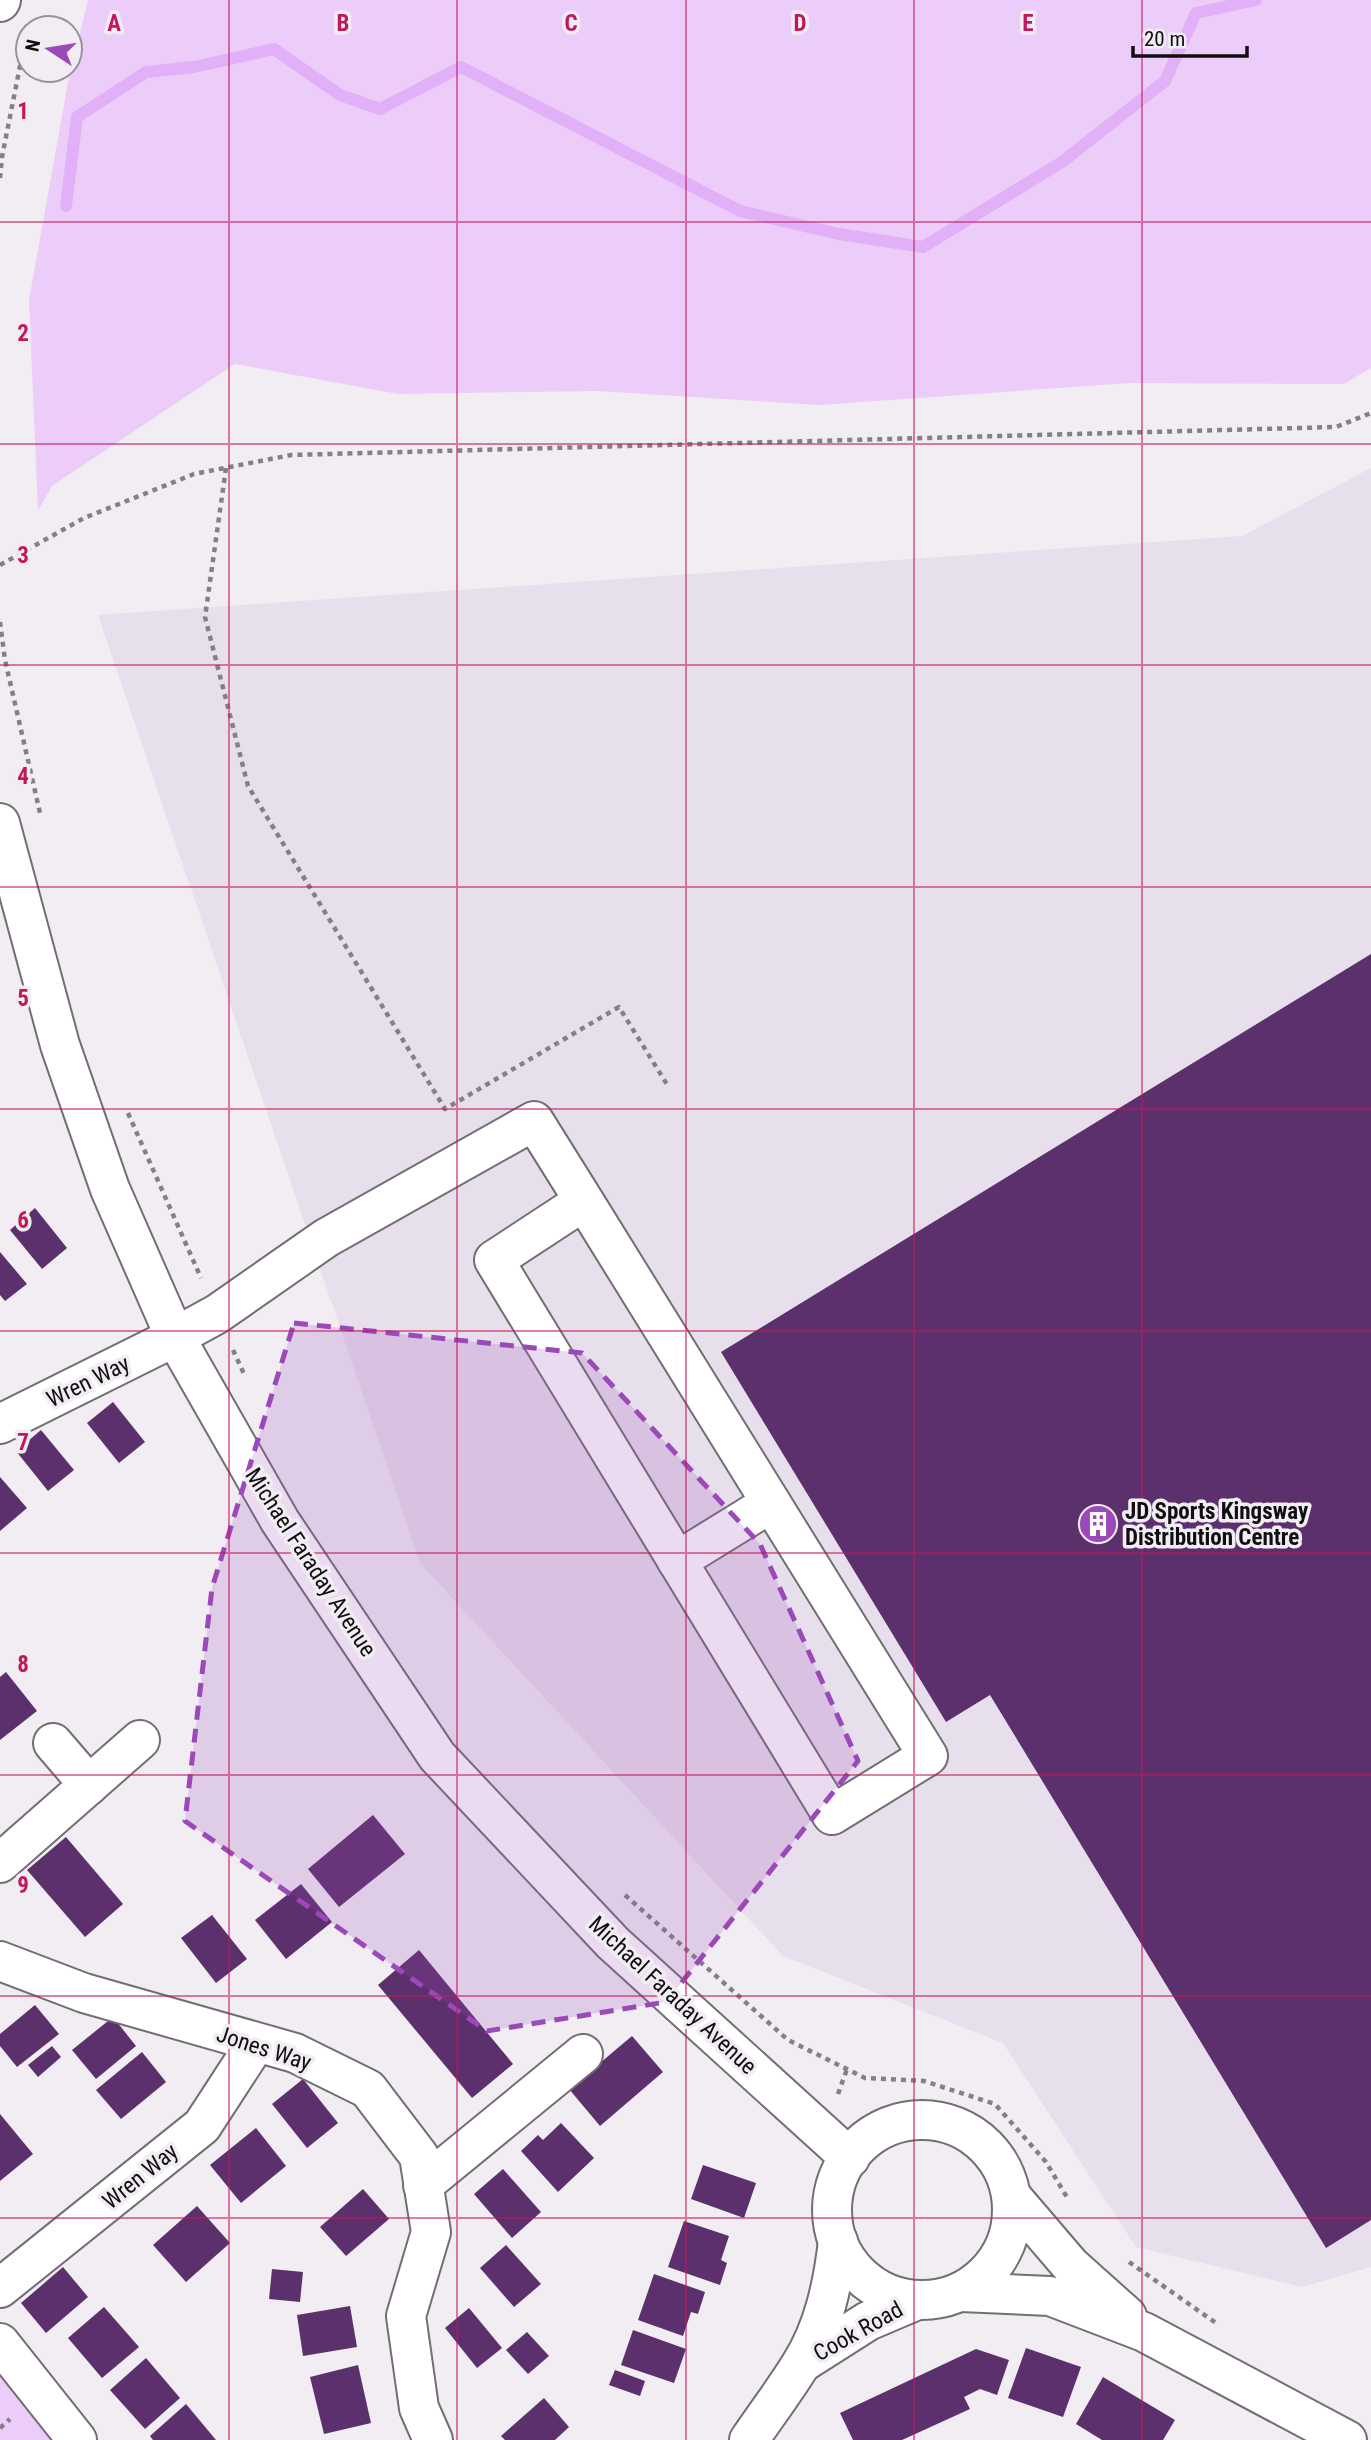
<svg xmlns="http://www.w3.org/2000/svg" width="1371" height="2440" font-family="'Roboto Condensed',sans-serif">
<rect width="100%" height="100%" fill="#f1edf3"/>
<path fill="#e8dfec" d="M1371,468V2267L1302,2287L1136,2247L1003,2043L783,1956L420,1563L98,615L1242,536Z"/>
<g fill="#eccdf9">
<path d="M88,0H1371V368L1344,384L1129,383L819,405L598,391L398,394L235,364L52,486L38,511L29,300L69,77Z"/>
<path d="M0,2355L67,2440H0Z"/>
</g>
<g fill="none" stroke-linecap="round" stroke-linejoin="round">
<path stroke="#e2b0f6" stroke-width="12" d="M66,206L77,117L146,72L194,67L274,49L340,95L380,109L461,67L740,211L839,234L923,247L1062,162L1165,81L1196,13L1256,0"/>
</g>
<g fill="#5c306c">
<path d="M1371,954V2220L1326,2248L990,1695L946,1722L721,1352Z"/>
<path d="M35,1208L67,1248L42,1269L10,1230Z"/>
<path d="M0,1252L27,1284L5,1301L0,1295Z"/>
<path d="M113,1402L145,1442L119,1463L87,1423Z"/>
<path d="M41,1430L74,1470L48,1491L16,1451Z"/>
<path d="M0,1477L27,1508L0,1531Z"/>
<path d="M6,1672L37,1711L0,1740V1677Z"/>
<path d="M373,1815L405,1854L339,1907L308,1869Z"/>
<path d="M66,1837L123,1904L85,1937L27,1870Z"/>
<path d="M301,1884L332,1922L286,1959L255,1920Z"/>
<path d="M212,1915L247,1959L216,1983L181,1938Z"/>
<path d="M419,1950L513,2064L472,2098L378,1985Z"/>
<path d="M35,2005L59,2034L17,2067L0,2046V2034Z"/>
<path d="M113,2017L136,2046L96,2079L72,2050Z"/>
<path d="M632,2036L663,2072L600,2126L569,2089Z"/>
<path d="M52,2046L61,2057L38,2077L28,2065Z"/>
<path d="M142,2052L166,2082L121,2119L96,2090Z"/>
<path d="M303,2079L338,2123L307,2148L272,2104Z"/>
<path d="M0,2114L33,2154L0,2181Z"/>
<path d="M561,2123L594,2158L558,2192L521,2151L538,2135L543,2140Z"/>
<path d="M256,2128L286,2166L241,2203L210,2165Z"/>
<path d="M703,2165L756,2183L744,2218L691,2199Z"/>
<path d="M503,2169L541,2212L512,2238L474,2194Z"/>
<path d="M363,2189L389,2219L346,2256L320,2227Z"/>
<path d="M197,2206L230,2243L186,2282L153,2245Z"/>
<path d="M684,2221L729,2236L721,2260L727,2263L720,2285L668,2267Z"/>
<path d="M506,2245L541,2284L514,2307L480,2268Z"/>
<path d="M63,2267L88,2297L46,2333L21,2303Z"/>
<path d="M272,2269L303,2272L300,2302L269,2299Z"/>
<path d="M654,2274L705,2292L698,2314L691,2312L683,2336L638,2320Z"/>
<path d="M350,2306L357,2347L303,2356L297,2315Z"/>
<path d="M104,2307L139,2347L102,2378L68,2338Z"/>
<path d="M469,2308L502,2348L477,2368L445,2328Z"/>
<path d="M633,2330L686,2349L674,2383L621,2365Z"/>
<path d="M527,2332L549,2356L528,2374L506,2350Z"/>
<path d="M1026,2348L1081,2367L1063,2417L1008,2398Z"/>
<path d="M976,2349L1009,2360L997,2395L980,2389L964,2397L970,2409L902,2440H853L840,2413Z"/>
<path d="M146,2358L180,2398L145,2429L110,2390Z"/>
<path d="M358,2365L371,2423L324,2434L310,2377Z"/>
<path d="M615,2370L645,2381L640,2396L609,2385Z"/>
<path d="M1103,2377L1175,2420L1163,2440H1102L1076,2424Z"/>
<path d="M544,2398L569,2427L555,2440H505L501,2436Z"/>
<path d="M186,2404L216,2440H153L150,2436Z"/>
</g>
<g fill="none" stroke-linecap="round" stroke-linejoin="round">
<g stroke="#726e74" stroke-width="42">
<g id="minor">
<path d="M0,2L1,0"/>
<path d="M0,823L60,1045L110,1189L175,1337L280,1521L437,1756L613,1943L850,2158"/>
<path d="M0,1424L175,1337L217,1314L326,1238L534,1121L584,1201L928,1756L832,1815L494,1260L584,1201"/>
<path d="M677,1561L771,1503"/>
<path d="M53,1743L89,1785"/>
<path d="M0,1863L140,1740"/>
<path d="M0,1961L84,1993L295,2053L368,2089L419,2156L431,2232L406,2316L419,2408L433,2440"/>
<circle cx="922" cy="2210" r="90"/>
<path d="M423,2185L583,2054"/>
<path d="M1012,2197L1071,2266L1127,2316"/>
<path d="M0,2288L202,2126L256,2043"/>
<path d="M961,2292L1050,2296L1144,2332L1347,2440"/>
<path d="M0,2343L77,2440"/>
<path d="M802,2363L868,2321L915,2301"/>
<path d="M749,2440C766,2415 785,2390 801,2364C824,2327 833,2284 838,2241"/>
</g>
</g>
<g stroke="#848185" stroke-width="4.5" stroke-dasharray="5 5" stroke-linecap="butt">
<path d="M0,178L2,157L27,31"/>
<path d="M226,468L205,617L248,786L445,1109L619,1007L668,1086"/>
<path d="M0,565L84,518L194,474L291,455L1336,427L1371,413"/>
<path d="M0,622L5,660L40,813"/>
<path d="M128,1113L201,1278"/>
<path d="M233,1350L244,1374"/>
<path d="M625,1895L788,2040L865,2078L924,2081L995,2104L1046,2162L1068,2199"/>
<path d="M838,2094L847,2069"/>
<path d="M1129,2262L1216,2323"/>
<path d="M0,2428L10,2419"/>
</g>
<use href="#minor" stroke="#fff" stroke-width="38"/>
</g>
<path fill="#9b49b8" fill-opacity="0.2" stroke="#9b49b8" stroke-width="5" stroke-dasharray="14 9" stroke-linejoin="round" d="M294,1323L582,1353L760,1544L858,1761L666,2002L487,2031L185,1821L212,1588Z"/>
<path fill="none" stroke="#c2185b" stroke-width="2" stroke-opacity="0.55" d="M229,0V2440M457,0V2440M686,0V2440M914,0V2440M1142,0V2440M0,222H1371M0,444H1371M0,665H1371M0,887H1371M0,1109H1371M0,1331H1371M0,1553H1371M0,1775H1371M0,1996H1371M0,2218H1371"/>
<defs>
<g id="building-disc" transform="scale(2.0125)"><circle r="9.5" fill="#9b49b8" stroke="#f1edf3"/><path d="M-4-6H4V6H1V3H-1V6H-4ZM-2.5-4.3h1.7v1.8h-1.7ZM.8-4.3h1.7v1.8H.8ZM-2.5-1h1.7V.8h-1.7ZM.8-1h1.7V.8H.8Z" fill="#fff"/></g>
</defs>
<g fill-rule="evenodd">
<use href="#building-disc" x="1098" y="1524"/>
</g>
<g text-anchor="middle" stroke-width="7" stroke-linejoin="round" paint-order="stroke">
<g font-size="23" fill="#100e10" stroke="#f1edf3">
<text transform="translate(88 1381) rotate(-26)" y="8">Wren Way</text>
<text transform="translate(311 1562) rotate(57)" y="8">Michael Faraday Avenue</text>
<text transform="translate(673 1995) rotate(43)" y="8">Michael Faraday Avenue</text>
<text transform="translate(264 2048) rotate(18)" y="8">Jones Way</text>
<text transform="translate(140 2176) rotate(-39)" y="8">Wren Way</text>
<text transform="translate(858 2331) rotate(-29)" y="8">Cook Road</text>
</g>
<g font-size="23" font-weight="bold" fill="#100e10" stroke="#f1edf3" text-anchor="start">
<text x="1125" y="1519">JD Sports Kingsway<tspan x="1125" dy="26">Distribution Centre</tspan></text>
</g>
</g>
<g font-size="23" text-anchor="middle" font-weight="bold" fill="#c2185b" stroke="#f1edf3" stroke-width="7" stroke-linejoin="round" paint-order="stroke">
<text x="114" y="31">A</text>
<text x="343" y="31">B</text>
<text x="571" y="31">C</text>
<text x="800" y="31">D</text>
<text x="1028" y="31">E</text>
<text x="23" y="119">1</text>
<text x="23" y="341">2</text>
<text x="23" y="563">3</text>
<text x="23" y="784">4</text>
<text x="23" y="1006">5</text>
<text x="23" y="1228">6</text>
<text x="23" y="1450">7</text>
<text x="23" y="1672">8</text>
<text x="23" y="1893">9</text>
</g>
<g transform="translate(49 49) rotate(282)"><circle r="33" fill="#f1edf3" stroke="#979498" stroke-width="2"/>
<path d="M0-5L12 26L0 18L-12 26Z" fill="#9b49b8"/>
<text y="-10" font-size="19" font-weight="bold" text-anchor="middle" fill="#100e10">N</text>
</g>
<path d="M1133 46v10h114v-10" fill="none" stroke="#100e10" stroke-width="3.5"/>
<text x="1144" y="46" font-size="21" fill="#100e10" stroke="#f1edf3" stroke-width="5" paint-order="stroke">20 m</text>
</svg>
